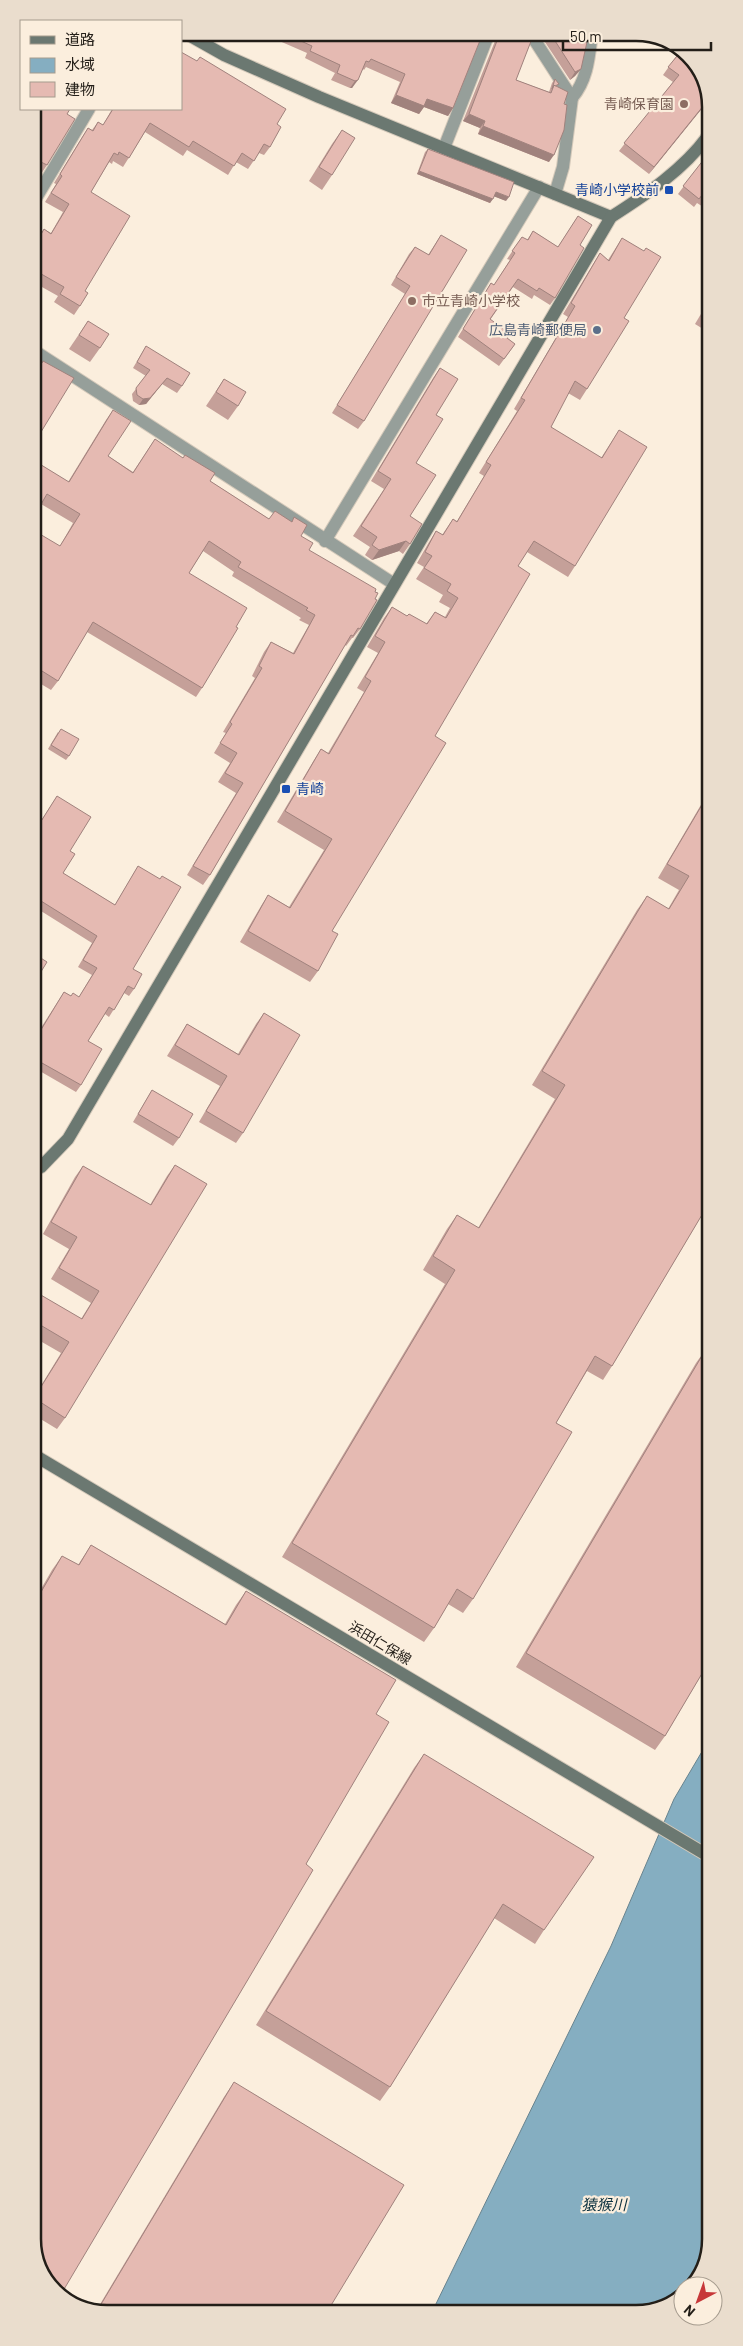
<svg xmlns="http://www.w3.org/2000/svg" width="743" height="2346" font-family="Barlow,'Noto Sans JP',sans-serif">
<rect width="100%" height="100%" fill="#fbeedd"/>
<path fill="#85aec1" stroke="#68838e" d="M710,1738V2239L695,2284L683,2286V2292L655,2311L432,2312L611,1946L674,1799Z"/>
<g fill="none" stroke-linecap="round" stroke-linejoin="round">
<g stroke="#d4c9ba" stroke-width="14">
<g id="street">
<path d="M530,33L572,98L563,167L555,194"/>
<path d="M572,98C588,79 589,56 592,33"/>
<path d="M444,148L489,33"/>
<path d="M33,203L89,109"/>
<path d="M33,350L394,584"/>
<path d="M325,541L539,187"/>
</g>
</g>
<g stroke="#d4c9ba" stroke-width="14">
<g id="secondary">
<path d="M185,33L224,55L319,97L611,217"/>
<path d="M34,1169L41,1167L68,1139L611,217C647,194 683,170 708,136"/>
<path d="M34,1455L710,1857"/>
</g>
</g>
<use href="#street" stroke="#969f9a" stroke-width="12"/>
<use href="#secondary" stroke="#6b7871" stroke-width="12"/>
</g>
<g fill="#c5a099">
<path d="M222,33H233L230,36Z"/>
<path d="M261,33H483L453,108L448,116L424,107L419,114L391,103L400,82L366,67L364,70L363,69L352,88H350L331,80L335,73L305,58L307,53Z"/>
<path d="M496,33H531L516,80L549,92L552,83L555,79L557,87L564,104L549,162L478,134L480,128L463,121L497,36Z"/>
<path d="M539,33H588L584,37L581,69L575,76L570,80Z"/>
<path d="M675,47L685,51L708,88V101L649,174L619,151L673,82L663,75L680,51Z"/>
<path d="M33,109L67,114L47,165L41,174L33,170Z"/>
<path d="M112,109H181L277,124L270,147L264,155L259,153L248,169L236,162L228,175L187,150L183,156L145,132L123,167L113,161L112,164L109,162L91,192L85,291L80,306L74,315L54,302L58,296L33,282V247L44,229L51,233L63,212L45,202L56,184L54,183L82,137L88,128L92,130L98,122L103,125Z"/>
<path d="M342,130L332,175L322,190L309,181L332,144Z"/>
<path d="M428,149L506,201L494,196L490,203L417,174L425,152Z"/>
<path d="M708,154V210L697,203L694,207L678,194Z"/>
<path d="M578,216L580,245L555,298L550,305L534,295L532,299L513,287L490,320L507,338L515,344L499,366L458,337L486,291L491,283L494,285L510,260L507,259L522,237L527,240L533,231L558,247Z"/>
<path d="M441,235L364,421L358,429L332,413L405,294L391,285L409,254L415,247L428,255Z"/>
<path d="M622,238L624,318L587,389L580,400L568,393L551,427L601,458L619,430L575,566L568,577L527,552L518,566L435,736L332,931L318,971L310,982L240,942L261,906L268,895L289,907L324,850L277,822L314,760L321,749L328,753L364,692L357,688L378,653L367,647L384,618L392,607L407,616L426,624L435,612L445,617L450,608L439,602L443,595L416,579L424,567L417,563L429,542L436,531L442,535L453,519L457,521L484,476L479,473L517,411L514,409L568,317L563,314L593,264L600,253L608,260Z"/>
<path d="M708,302V332L695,324Z"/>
<path d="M88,321L100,348L90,362L69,349Z"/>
<path d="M146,346L182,386L177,393L162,384L146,404L139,405L133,401L132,394L146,376L133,368Z"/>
<path d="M440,368L436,415L416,463L410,516V544L403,554L399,551L372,560L365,555L370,547L353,536L384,489L371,481L433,378Z"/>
<path d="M224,379L238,406L228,420L206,406Z"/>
<path d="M113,410L108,456L133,472L155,439L210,481L269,519L301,536L309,550L360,629L353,638H352L346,646L345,645L210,875L203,885L187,875L236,793L218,782L230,763L214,753L226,733L223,732L255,678L252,676L264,652L271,642L293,653L309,625L299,620L301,618L232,576L234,572L203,551L189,573L236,627L202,688L196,697L87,632L58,681L51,690L36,681L60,546L73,523L41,504L33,518V470L38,463L68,482L106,420Z"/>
<path d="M58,732L69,756L66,760L48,749Z"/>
<path d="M709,791V1203L612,1366L603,1380L587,1371L556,1423L473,1599L463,1613L448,1604L434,1628L424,1642L282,1557L445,1284L423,1270L447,1229L457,1215L478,1228L555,1099L532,1085L637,910L647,896L668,909L679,890L658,878Z"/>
<path d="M57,796L70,851L63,873L115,905L138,866L133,969L134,989L129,996L124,993L109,1017L105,1014L88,1041L81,1085L76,1092L38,1070L35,1037L64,992L71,996L79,997L92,975L78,967L92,943L33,906V833Z"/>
<path d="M264,1013L243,1133L236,1143L199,1122L220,1086L167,1056L180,1035L187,1024L238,1054L256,1024Z"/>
<path d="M152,1090L179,1138L173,1146L133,1122Z"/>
<path d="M175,1165L65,1418L57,1429L34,1415V1397L61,1353L35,1338L34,1291L81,1319L91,1303L51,1279L69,1249L43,1234L75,1177L83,1166L150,1205L167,1176Z"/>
<path d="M709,1347L710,1660L665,1736L655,1750L516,1667L696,1363L706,1349L708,1350Z"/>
<path d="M91,1545L225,1624L236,1605L246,1591L376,1714L306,1864L35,2258L34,1601L52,1570L62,1556L78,1565Z"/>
<path d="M424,1754L544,1930L535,1944L494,1918L390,2087L380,2101L256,2025L414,1768Z"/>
<path d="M234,2082L102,2313L96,2311L224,2097Z"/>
</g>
<g fill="#a0827d">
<path d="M581,69L575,76L570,80L575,72Z"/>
<path d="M358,80L352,88H350L355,81Z"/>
<path d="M396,95L427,99L453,108L448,116L424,107L419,114L391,103Z"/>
<path d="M708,100V101L649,174L654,167Z"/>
<path d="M469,114L485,121L480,128L463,121Z"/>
<path d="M483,126L554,155L549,162L478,134Z"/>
<path d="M419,171L493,199L490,203L417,174Z"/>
<path d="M496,192L509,197L506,201L493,196Z"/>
<path d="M167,378L146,404L139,405L143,399Z"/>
<path d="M406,541L399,551L372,560L379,550Z"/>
</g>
<g fill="#e5bab2" stroke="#a0827d">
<path d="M283,33H483L453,108L427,99L424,106L396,95L405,74L371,59L369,62L366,61L358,80L355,81L337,73L340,65L310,51L312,46Z"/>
<path d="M500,33H531L533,36L516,80L551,93L554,85L568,92L564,104L567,105L564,130L554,155L483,126L485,121L469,114Z"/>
<path d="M550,33H587L583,35L587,42L581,69L575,72Z"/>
<path d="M682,50L685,51L708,88V100L654,167L624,143L679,75L668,67Z"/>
<path d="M181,52L197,61L200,57L286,109L277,124L281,127L270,147L264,144L254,161L242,153L234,166L193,141L189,147L150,123L129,158L119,152L118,155L114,153L91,192L130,216L85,291L88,293L80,306L60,294L64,287L36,271L33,276V249L44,229L51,234L69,204L51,193L62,176L60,174L88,128L93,131L98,122L103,125L113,109H181Z"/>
<path d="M555,79L559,84L555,86L554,85L552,89Z"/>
<path d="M33,109H70L67,114L75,119L47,165L33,158Z"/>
<path d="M342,130L355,138L332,175L319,167Z"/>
<path d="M428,149L514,182L509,197L496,192L493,199L419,171Z"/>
<path d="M708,154V198L702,195L699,199L683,186Z"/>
<path d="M578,216L592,225L580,245L584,248L555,298L539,288L537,291L518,279L490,319L510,334L507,338L515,344L504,359L463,329L491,283L494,285L515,253L512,251L522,237L528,240L533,231L558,247Z"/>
<path d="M441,235L467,250L364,421L337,405L410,286L396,277L415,247L429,255Z"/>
<path d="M622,238L644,251L646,248L661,257L624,318L629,321L587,389L575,381L551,427L602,458L619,430L647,447L575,566L534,541L518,566L530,574L435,736L446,743L332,931L338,934L318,971L248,931L268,895L290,908L332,839L285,811L321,749L329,754L371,681L365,677L385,642L375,636L392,607L407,616L409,614L427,624L435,612L446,618L458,598L447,591L451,584L424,568L432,556L425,552L436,531L443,535L453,519L457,522L491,465L486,462L525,400L521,398L575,306L571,303L600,253L609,261Z"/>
<path d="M708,303V321L701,317Z"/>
<path d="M88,321L109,334L100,348L79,335Z"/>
<path d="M146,346L190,373L182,386L167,378L150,398L143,399L137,395L136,388L150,370L137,362Z"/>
<path d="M36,359L42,363L43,361L74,378L33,445V364Z"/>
<path d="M440,368L458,379L436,415L443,419L416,463L436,475L410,516L422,524L410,544L406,541L379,550L372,545L377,537L361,526L391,479L378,471Z"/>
<path d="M224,379L246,392L238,406L216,392Z"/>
<path d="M113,410L131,421L108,456L133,473L155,439L183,458L185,455L215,473L210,481L269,519L275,511L292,522L294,517L307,525L301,536L313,543L309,550L376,589L375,592L378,593L375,599L377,600L360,629L358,628L353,636L351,635L210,875L193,866L243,783L225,773L237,753L220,743L232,724L230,722L262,668L259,666L271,642L294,654L315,615L306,610L308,608L238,567L241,562L209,541L189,573L247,608L236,627L238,628L202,688L93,622L58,681L42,671L33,685V530L60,546L80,514L47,494L33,518V471L38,463L69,482Z"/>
<path d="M61,729L79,739L69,756L51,745Z"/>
<path d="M709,793V1203L612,1366L595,1356L556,1423L572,1432L473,1599L457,1589L434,1628L292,1543L455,1270L433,1256L457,1215L479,1228L565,1085L542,1071L647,896L669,909L689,876L667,864Z"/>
<path d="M57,796L91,817L70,851L75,854L63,873L115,905L138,866L160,879L162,876L181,887L133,969L142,974L134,989L128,986L114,1010L109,1007L88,1041L102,1049L81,1085L42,1063L34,1078V1037L36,1038L64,992L71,996L73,993L79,997L97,968L83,960L97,936L33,896V834Z"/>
<path d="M33,953L47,962L34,983Z"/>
<path d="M264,1013L300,1035L243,1133L206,1111L227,1076L175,1045L187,1024L239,1055Z"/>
<path d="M152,1090L193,1114L179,1138L138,1114Z"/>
<path d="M175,1165L207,1184L65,1418L34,1398L69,1342L42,1326L34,1340V1291L82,1319L99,1291L59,1268L77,1237L51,1222L83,1166L151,1205Z"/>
<path d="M706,1349L709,1351V1350L710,1660L665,1736L526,1653Z"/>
<path d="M91,1545L226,1625L246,1591L396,1680L376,1714L389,1722L306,1864L313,1870L60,2296L58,2295L35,2258L34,1604L62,1556L79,1565Z"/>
<path d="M424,1754L594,1857L544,1930L503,1904L390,2087L266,2011Z"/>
<path d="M234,2082L404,2185L327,2312L102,2313L97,2311Z"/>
</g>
<g fill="#8d6e63" stroke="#fbeedd" stroke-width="2">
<circle cx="684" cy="104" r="5"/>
<circle cx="412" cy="301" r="5"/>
</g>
<g fill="#1a4fb4" stroke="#fbeedd" stroke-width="2">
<rect x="664" y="185" width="10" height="10" rx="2.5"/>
<rect x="281" y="784" width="10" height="10" rx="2.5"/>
</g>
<circle fill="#5c6f8a" stroke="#fbeedd" stroke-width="2" cx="597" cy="330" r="5"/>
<g text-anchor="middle" stroke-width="4.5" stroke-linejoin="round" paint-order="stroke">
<g font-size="14" fill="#785e54" stroke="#fbeedd" text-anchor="end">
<text x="674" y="109">青崎保育園</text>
<text x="422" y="306" text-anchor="start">市立青崎小学校</text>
</g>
<g font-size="14" fill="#164399" stroke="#fbeedd" text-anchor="end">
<text x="659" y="195">青崎小学校前</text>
<text x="296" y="794" text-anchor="start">青崎</text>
</g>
<g font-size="14" fill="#4e5e75" stroke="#fbeedd" text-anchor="end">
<text x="587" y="335">広島青崎郵便局</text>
</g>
<g font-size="14" fill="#231e18" stroke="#fbeedd">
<text transform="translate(380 1643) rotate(31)" y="5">浜田仁保線</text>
</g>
<g font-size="15" font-style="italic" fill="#0a303e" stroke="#fbeedd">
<text x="604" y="2210">猿猴川</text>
</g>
</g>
<path d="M0 0H743V2346H0ZM107 41H636A66 66 0 0 1 702 107V2239A66 66 0 0 1 636 2305H107A66 66 0 0 1 41 2239V107A66 66 0 0 1 107 41Z" fill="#eaddcd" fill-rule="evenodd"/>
<path fill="none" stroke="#231e18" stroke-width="2.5" d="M107 41H636A66 66 0 0 1 702 107V2239A66 66 0 0 1 636 2305H107A66 66 0 0 1 41 2239V107A66 66 0 0 1 107 41Z"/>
<rect x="20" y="20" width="162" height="90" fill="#fbeedd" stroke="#a59b8e"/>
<rect x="30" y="36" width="25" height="8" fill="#6b7871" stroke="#a59b8e"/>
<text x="65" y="45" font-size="15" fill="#231e18">道路</text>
<rect x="30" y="58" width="25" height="15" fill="#85aec1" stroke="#a59b8e"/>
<text x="65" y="70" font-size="15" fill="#231e18">水域</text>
<rect x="30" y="82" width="25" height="15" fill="#e5bab2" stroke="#a59b8e"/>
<text x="65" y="95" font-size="15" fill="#231e18">建物</text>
<g transform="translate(698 2301) rotate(221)"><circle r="24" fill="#fbeedd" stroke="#a59b8e"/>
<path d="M0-4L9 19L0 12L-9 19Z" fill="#c73839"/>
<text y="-8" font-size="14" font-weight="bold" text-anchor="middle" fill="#231e18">N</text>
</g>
<path d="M563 42v8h148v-8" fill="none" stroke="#231e18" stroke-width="2.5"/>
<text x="570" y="42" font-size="15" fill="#231e18" stroke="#fbeedd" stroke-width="4" paint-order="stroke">50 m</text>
</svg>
